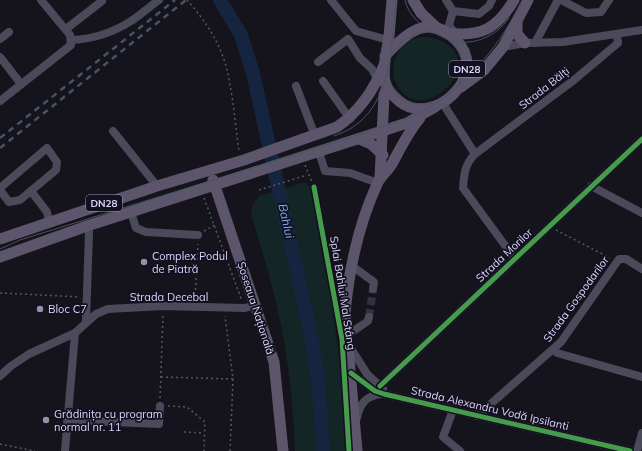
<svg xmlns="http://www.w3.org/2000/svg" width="642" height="451" font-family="Mulish,sans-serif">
<rect width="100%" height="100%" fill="#15141c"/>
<g fill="#142526">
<path d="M428,37C435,39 443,40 448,45C483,71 419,127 397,85C389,71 395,50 408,42C414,37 421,37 428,37Z"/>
<path d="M305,182L310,187L331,298L342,377L346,451H295C293,401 288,352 276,303C269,273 260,244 251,214L252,205L259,196Z"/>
</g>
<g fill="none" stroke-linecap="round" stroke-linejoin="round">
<path stroke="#16253f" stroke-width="14" d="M220,0L241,35L253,73L312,340L319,388L323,451"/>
<path stroke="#32313d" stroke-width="8" stroke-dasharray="8 4" stroke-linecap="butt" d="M369,317L373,289"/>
<g stroke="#4e5a64" stroke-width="1.5" stroke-dasharray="2 3" stroke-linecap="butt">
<path d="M187,0C204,19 219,41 226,66C233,93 235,123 239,151"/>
<path d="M305,165L314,187"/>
<path d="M259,190L307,175"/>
<path d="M204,198L242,301"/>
<path d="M556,230L610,258"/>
<path d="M204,231L215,225"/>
<path d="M332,283L337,298"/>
<path d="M0,293L80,297"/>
<path d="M195,300L198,244"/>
<path d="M161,377L233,379L225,316"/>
<path d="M160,398L163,314"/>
<path d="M168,406L187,407L205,422L204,451"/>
<path d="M184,432L204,433"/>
<path d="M0,444L35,451"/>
<path d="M230,451L233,379"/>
</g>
<g stroke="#4b4a5b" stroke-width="8">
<path d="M331,0L356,31L388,40"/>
<path d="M446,0L453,11L449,25L455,34"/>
<path d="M561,0L586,13L601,12L609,0"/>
<path d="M453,11L479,14L489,6L492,0"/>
<path d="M66,29L102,1"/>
<path d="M0,39L9,32"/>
<path d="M72,40C92,39 114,32 131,21C141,15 150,6 159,0"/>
<path d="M535,43L558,0"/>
<path d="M503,47L525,43L563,42L642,30"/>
<path d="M0,57L21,84"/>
<path d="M318,62L348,39L360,58L372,69L378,81"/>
<path d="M323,81L350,119"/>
<path d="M296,86L315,136"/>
<path d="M0,101L71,45L70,35L41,0"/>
<path d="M442,102L475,154C465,164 464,174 463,188L515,259"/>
<path d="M113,131L157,186"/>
<path d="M319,152L325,171L350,173L378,183"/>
<path d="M475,154L574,80L618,43L617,34"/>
<path d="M591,186L642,213"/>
<path d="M0,188L47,148L57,162L56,170L20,200L9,202L0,190"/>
<path d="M31,191L47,212L49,221"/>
<path d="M131,212L136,228L146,232L198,235"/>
<path d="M352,266L374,282L373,289"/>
<path d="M86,322L89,232L87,226"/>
<path d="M346,336L368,321L369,317"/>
<path d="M350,347L367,374L383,389"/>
<path d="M554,350L557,353L642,377"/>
<path d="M351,373L375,391L384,394L630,451"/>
<path d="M0,376L11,366L29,354L75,333L96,314L108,309L163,306L245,308L255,305"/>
<path d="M380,386L642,139"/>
<path d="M453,410L443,437L460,451"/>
<path d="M477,416L561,342L619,259H626L642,269"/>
<path d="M357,418C360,403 366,396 381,394"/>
<path d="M67,420L159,424L160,406"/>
<path d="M65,451L75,333"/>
<path d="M637,451L642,433"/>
</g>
<g stroke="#5d556c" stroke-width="11">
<path d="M413,0L421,13L438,29"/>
<path d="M517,21V34L525,43"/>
<path d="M448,33C481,37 497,29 514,0"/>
<path d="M385,56C405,34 428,12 456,40C491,75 433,129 399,101C393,96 387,89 385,82C382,67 387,51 389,36C390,24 391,12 392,0"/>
<path d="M461,87L484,70L503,47L528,0"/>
<path d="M359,139L371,144L383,155"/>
<path d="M380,178L384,95L387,87"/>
<path d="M213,180L274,362L283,451"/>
<path d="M0,239L157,186L244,160L337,127C360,111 374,90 384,65"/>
<path d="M0,257L87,226L407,123L435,107"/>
<path d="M357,451L345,313C349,269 359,223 378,182C382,175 389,170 393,162C401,147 409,131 420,118"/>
</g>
<g stroke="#455562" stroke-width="1">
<path d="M405,0C408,15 420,24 432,33"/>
<path d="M449,40C463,51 468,69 458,85"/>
<path d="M391,55C399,43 410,33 425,32C434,31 441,37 449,40C472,47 496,37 509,18"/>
<path d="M388,74C394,99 407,108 432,103"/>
<path d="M334,136C393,117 391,50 396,0"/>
<path d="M0,249L20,240L364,133C384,126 408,120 427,109C471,82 500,44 523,0"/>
</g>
<g stroke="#455562" stroke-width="2.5" stroke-dasharray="6 5" stroke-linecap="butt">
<path d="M0,138L175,0"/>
<path d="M0,148L186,0"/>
</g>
<g stroke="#13101f" stroke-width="8">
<g id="cycleway">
<path d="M314,187L342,339L349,451"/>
<path d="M351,373L375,391L384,394L630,451"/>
<path d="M380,386L642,139"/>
</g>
</g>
<use href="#cycleway" stroke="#469c4c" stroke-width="5"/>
</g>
<g fill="#9491ac" stroke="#13101f" stroke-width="1.5">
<circle cx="144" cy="262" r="4"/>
<circle cx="40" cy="309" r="4"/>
<circle cx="46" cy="420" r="4"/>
</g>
<g text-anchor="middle" stroke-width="3.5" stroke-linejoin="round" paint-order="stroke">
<g fill="#13101f" stroke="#9e99b8" stroke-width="1">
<rect x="449" y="61" width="36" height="16" rx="3"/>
<rect x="86" y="195" width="36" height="16" rx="3"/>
</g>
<g font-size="10" font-weight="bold" fill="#d9d4f9">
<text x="467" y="73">DN28</text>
<text x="104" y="207">DN28</text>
</g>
<g font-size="11" fill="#d9d4f9" stroke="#13101f">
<text transform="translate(544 88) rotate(-38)" y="4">Strada Bălți</text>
<text transform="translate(504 255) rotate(-43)" y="4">Strada Morilor</text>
<text transform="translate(343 293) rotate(81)" y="4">Splai Bahlui Mal Stâng</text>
<text x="169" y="301">Strada Decebal</text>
<text transform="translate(576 299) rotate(-54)" y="4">Strada Gospodarilor</text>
<text transform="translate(256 308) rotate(72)" y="4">Șoseaua Națională</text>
<text transform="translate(490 408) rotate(13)" y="4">Strada Alexandru Vodă Ipsilanti</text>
</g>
<g font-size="11" fill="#d9d4f9" stroke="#13101f" text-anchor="start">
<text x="152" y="260">Complex Podul<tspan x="152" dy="13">de Piatră</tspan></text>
<text x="48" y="313">Bloc C7</text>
<text x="54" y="418">Grădinița cu program<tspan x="54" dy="13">normal nr. 11</tspan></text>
</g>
<g font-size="12" font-style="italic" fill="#71b1eb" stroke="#13101f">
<text transform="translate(286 221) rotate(77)" y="4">Bahlui</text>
</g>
</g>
</svg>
